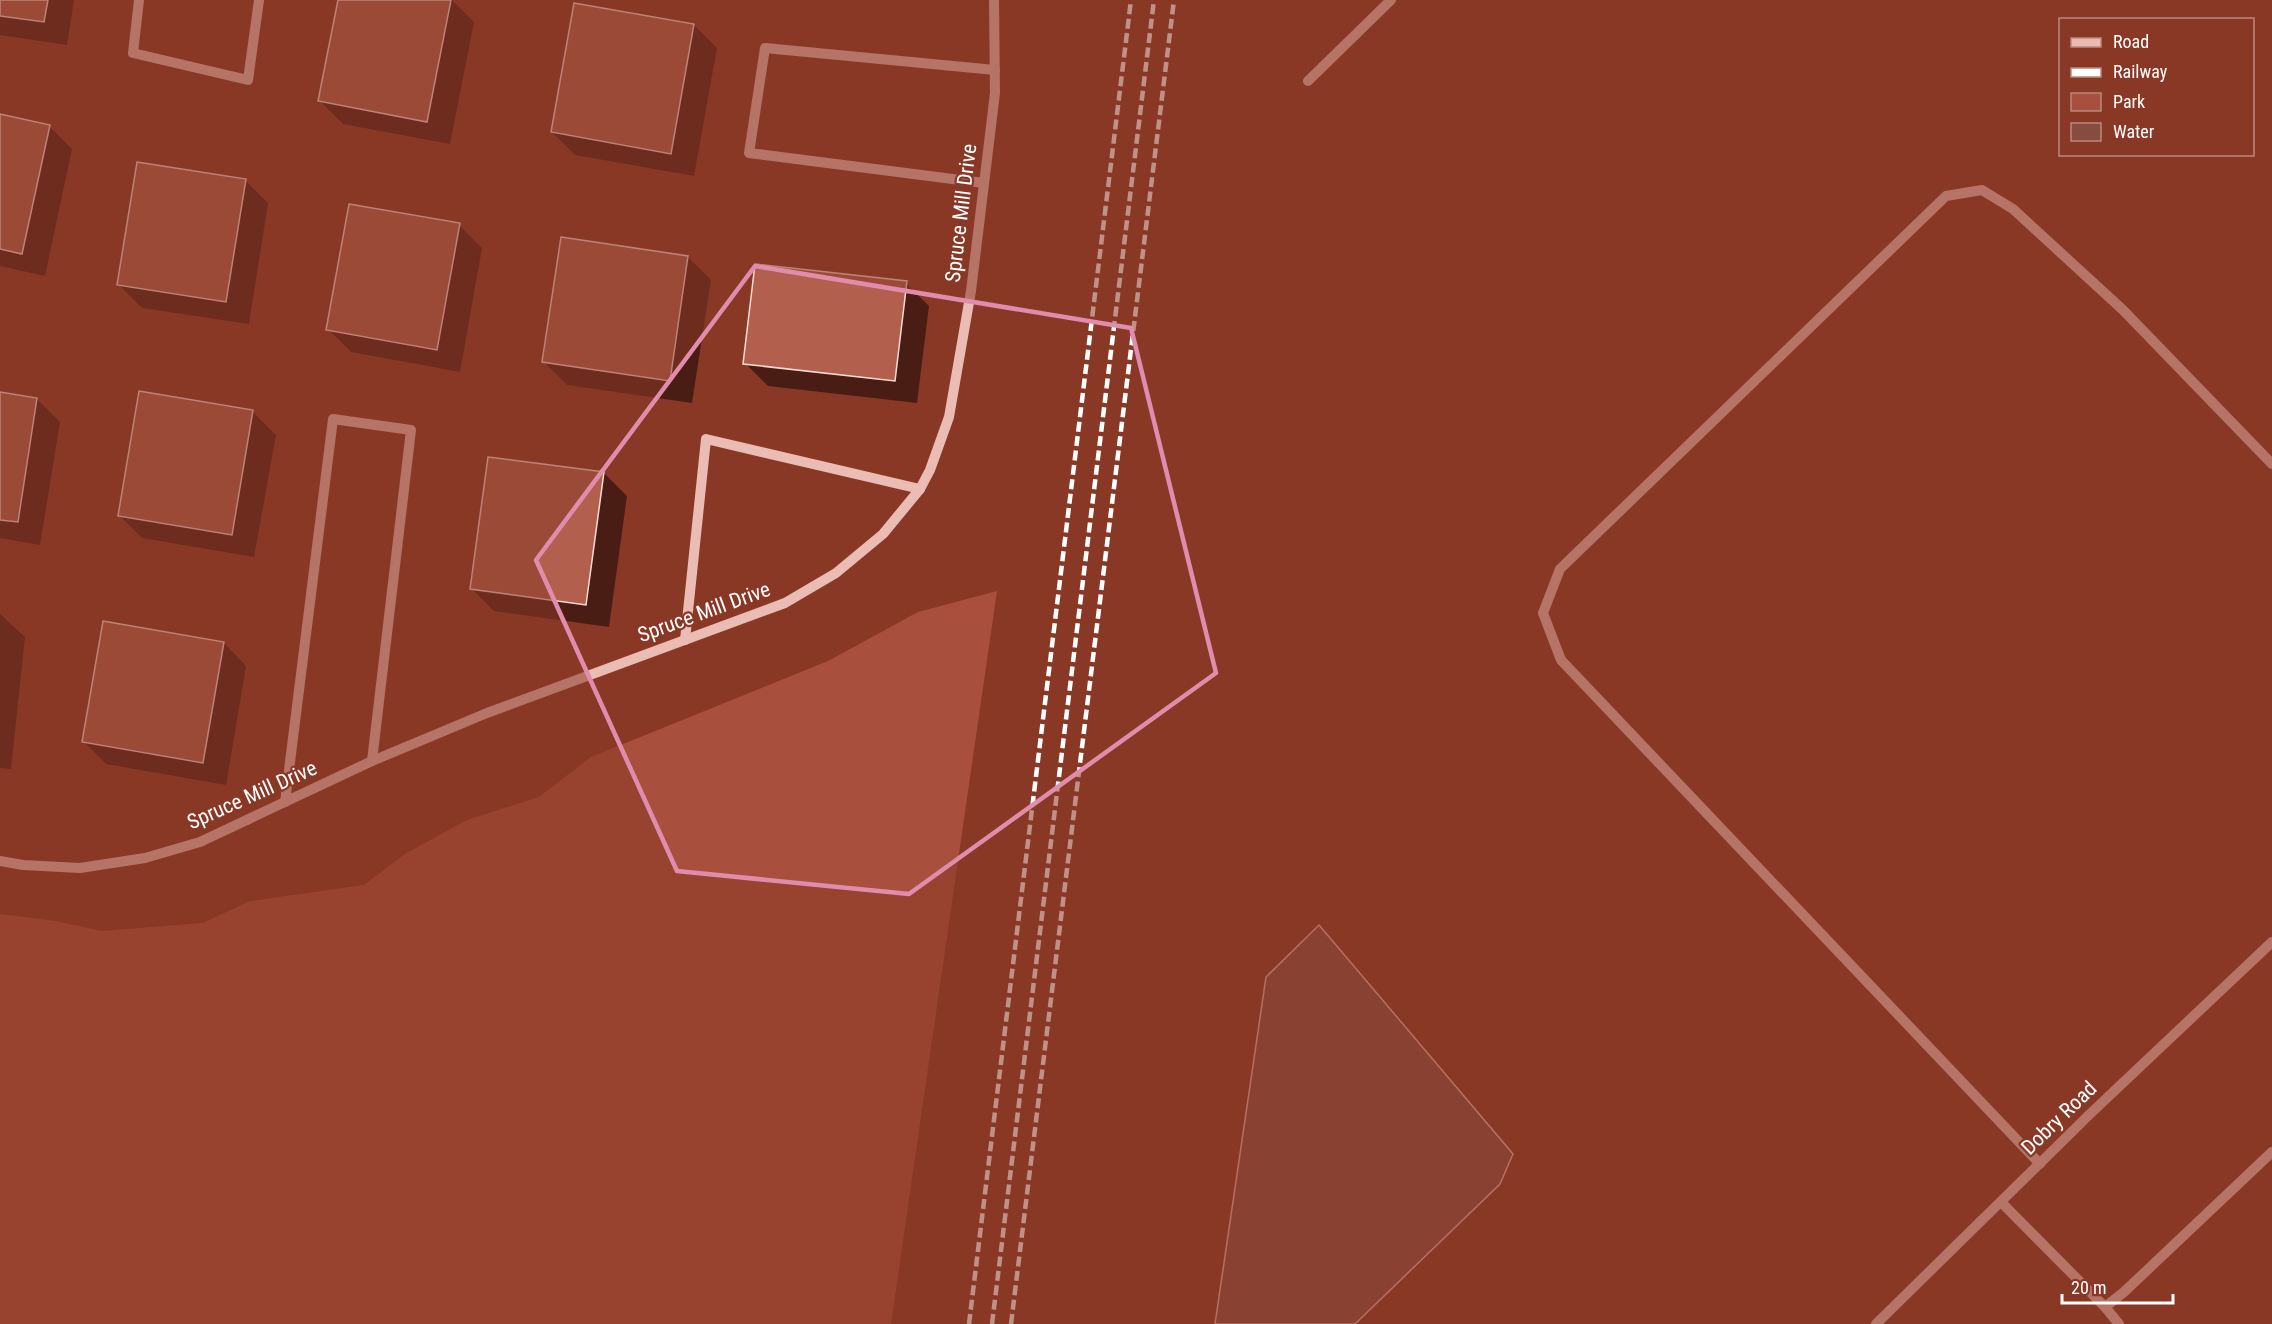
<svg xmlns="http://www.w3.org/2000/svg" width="2272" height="1324" font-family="'Roboto Condensed',sans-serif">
<rect width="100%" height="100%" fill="#8a3826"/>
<path fill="#a94f3d" d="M997,591L891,1324H0V914L56,921L101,931L203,923L250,901L364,885L405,854L467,820L539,797L591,757L828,661L918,612Z"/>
<path fill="#884c3e" stroke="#eab2a8" stroke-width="1.5" d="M1319,925L1513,1154L1500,1184L1355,1324H1215L1266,977Z"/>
<g fill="#0007">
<path d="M0,0H74L67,45L0,35Z"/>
<path d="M340,0H452L474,22L450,144L343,124L320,101Z"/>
<path d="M575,5L694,25L717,48L694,176L575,155L552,132Z"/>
<path d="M0,116L49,126L72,149L45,276L0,266Z"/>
<path d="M245,180L268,203L249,324L142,308L119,285Z"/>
<path d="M459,225L482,248L460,372L351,352L328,329Z"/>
<path d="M688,257L711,280L692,403L567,385L544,362Z"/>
<path d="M906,283L929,306L917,403L768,386L745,363Z"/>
<path d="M0,393L37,399L60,422L40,545L0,538Z"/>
<path d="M140,393L253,412L276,435L254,557L142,538L119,515Z"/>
<path d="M604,473L627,496L609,627L494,611L471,588Z"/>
<path d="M0,614L25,637L11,769L0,768Z"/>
<path d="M224,643L246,666L226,785L106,764L83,741Z"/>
</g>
<g fill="#b25f4e" stroke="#f8ddd7" stroke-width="1.5">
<path d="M0,0H48L44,22L0,16Z"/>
<path d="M338,0H451L427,122L318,101Z"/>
<path d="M574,3L694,24L671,154L551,132Z"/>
<path d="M0,114L50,125L22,254L0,249Z"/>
<path d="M137,162L246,179L226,302L117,285Z"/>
<path d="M349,204L460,223L437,350L326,330Z"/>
<path d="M561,237L688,256L670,381L542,362Z"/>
<path d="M755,264L907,281L895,381L743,364Z"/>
<path d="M139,391L253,410L232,535L118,516Z"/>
<path d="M0,392L37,398L18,522L0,520Z"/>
<path d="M488,457L604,472L586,605L470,589Z"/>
<path d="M103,621L224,642L203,763L82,742Z"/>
</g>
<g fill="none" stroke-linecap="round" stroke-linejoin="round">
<g stroke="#eabcb3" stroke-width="10">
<path d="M139,0L133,53L248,80L259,0"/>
<path d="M1308,81L1391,0"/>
<path d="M984,183L749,153L765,48L995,70"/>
<path d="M685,640L706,439L920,489"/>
<path d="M285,802L333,419L411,430L372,761"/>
<path d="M0,861L23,865L80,868L145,858L200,842L372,761L487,713L785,603L836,573L883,534L920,489L930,470L949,417L971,291L995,93L994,0"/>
<path d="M2040,1164L1561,660L1543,613L1560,569L1946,196L1982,190L2013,209L2123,310L2272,464"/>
<path d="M2001,1202L2105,1307L2124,1292L2272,1152"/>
<path d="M2105,1307L2119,1324"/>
<path d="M1876,1324L2091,1113L2272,942"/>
</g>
<g stroke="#fff" stroke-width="4.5" stroke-dasharray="10 4.5" stroke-linecap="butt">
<path d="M969,1324L1131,0"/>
<path d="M992,1324L1154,0"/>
<path d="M1011,1324L1174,0"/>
</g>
</g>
<path d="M0 0H2272V1324H0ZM755,266L1131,328L1216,673L909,894L677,871L536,560Z" fill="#8a3826" fill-opacity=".55" fill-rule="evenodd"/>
<path fill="none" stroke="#e08cad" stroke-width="4.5" stroke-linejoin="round" d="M755,266L1131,328L1216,673L909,894L677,871L536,560Z"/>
<g text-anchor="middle" stroke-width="4.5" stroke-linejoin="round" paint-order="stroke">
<g font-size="21" fill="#fff" stroke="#8a3826">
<text transform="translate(961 213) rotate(-83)" y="7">Spruce Mill Drive</text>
<text transform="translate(704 612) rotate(-20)" y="7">Spruce Mill Drive</text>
<text transform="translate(252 795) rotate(-24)" y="7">Spruce Mill Drive</text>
<text transform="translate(2059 1118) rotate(-44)" y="7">Dobry Road</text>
</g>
</g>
<rect x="2059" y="18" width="195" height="138" fill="#8a3826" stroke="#b9887d" stroke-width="1.5"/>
<rect x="2071" y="38" width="30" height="9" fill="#eabcb3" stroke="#b9887d" stroke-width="1.5"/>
<text x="2113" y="48" font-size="18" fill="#ffffff">Road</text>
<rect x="2071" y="68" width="30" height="9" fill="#ffffff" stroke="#b9887d" stroke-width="1.5"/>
<text x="2113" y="78" font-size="18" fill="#ffffff">Railway</text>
<rect x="2071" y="93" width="30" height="18" fill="#a94f3d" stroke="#b9887d" stroke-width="1.5"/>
<text x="2113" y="108" font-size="18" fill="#ffffff">Park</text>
<rect x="2071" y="123" width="30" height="18" fill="#884c3e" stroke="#b9887d" stroke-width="1.5"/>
<text x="2113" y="138" font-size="18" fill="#ffffff">Water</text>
<path d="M2062 1294v9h111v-9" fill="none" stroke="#ffffff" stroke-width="3"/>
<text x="2071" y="1294" font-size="18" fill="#ffffff" stroke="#8a3826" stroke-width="4.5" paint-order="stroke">20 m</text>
</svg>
